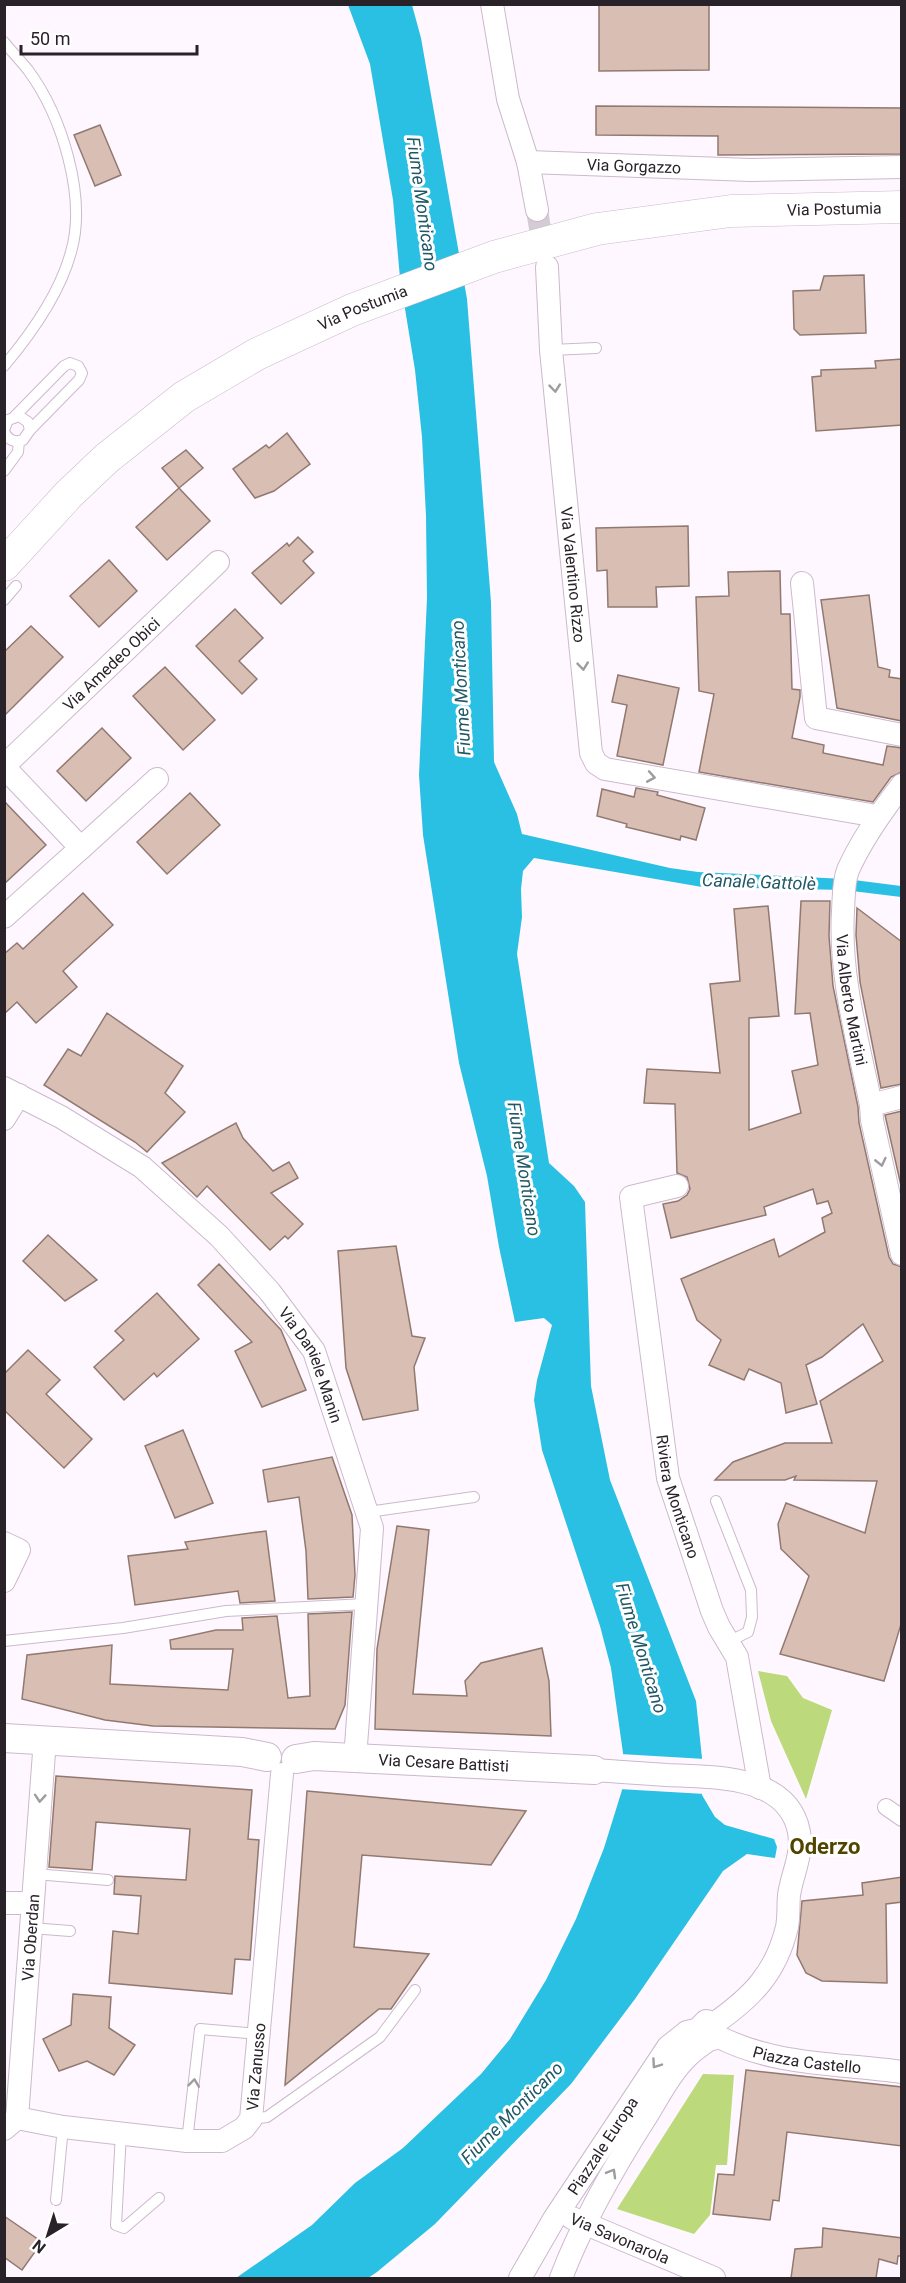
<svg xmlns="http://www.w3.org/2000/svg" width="906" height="2283" font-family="Roboto,sans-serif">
<rect width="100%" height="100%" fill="#fff7ff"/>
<g fill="#bcda7b">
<path d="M758,1671L787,1676L803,1698L832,1710L806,1799L771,1721Z"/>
<path d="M703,2074L734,2075L727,2165H716L710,2215L694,2234L617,2209Z"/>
</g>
<path fill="#2ac0e3" d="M348,5H412L421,38L467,299L491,602L494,762L517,814L522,834L670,868L698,872L846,879L901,886V897L844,890L702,887L534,858L523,871L521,889L522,917L517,954L549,1163L574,1186L585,1202L591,1386L610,1480L696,1701L702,1758V1795L715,1817L725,1825L774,1839L777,1847L775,1858L747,1854L723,1871L635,1999L571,2084L435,2224L377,2272L368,2278H236L312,2225L355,2183L403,2148L481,2074L510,2039L546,1980L576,1919L604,1848L622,1790L623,1753L611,1668L600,1626L542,1450L534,1400L537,1380L552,1325L544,1318L515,1322L499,1247L487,1176L459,1063L423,835L419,775L427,598L426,516L422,437L415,370L400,278L393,200L370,64Z"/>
<path fill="#fff7ff" d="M620,1754L705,1759V1794L619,1789Z"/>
<g fill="#d9beb4" stroke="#917970" stroke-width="1.5">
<path d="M599,4H709V70L599,71Z"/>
<path d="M596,106L902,108V154L718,155V136L596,135Z"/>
<path d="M100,125L121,175L95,186L74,135Z"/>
<path d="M864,275L866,333L800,335L794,329L793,291L820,290L824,276Z"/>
<path d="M902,359V425L816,431L812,377L821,376V370L876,368L875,361Z"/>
<path d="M287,433L310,464L274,491L255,498L233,469L266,445L269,448Z"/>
<path d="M186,450L203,468L179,488L162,468Z"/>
<path d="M179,488L210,521L167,560L136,527Z"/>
<path d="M688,526L689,586L656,587L657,607H608L607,570L597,571L596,528Z"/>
<path d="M298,537L313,552L303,561L314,573L281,604L252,573L287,543L289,546Z"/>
<path d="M109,560L137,591L99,627L70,596Z"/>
<path d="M780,571L781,614H790L792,689L800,690V697L792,738L824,745L823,753L883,765L887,746L902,748V772L891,777L873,802L699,772L714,694L699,691L696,597L729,596L728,572Z"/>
<path d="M869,595L878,667L890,670L889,677L902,679V721L837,708L821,600Z"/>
<path d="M235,609L263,638L239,661L257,679L242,694L196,646Z"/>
<path d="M31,626L63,657L4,716V652Z"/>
<path d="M165,667L215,720L183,750L133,696Z"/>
<path d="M618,675L679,688L663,765L617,756L627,705L612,702Z"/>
<path d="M102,728L131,758L86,801L57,771Z"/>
<path d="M636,788L658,792L657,795L705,808L696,840L681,836L680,840L626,827L627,824L597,816L602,789L634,797Z"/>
<path d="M190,793L220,825L167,874L137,842Z"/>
<path d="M4,801L46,845L4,884Z"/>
<path d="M83,893L113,925L63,971L77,987L36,1023L17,1002L4,1014V954L17,943L23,949Z"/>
<path d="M801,901H830L829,936L833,986L858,1107L859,1123L889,1257L893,1264L902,1267V1621L884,1681L780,1654L809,1576L781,1549L778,1524L786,1503L865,1533L877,1481L794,1480L796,1476L785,1480H715L733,1462L785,1443H832L820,1401L883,1361L863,1324L822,1357L806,1365L817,1404L786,1413L781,1383L749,1369L744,1380L709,1365L721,1340L697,1320L681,1279L774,1239L779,1257L825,1232L822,1218L832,1213L828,1201L817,1204L813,1189L764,1207L766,1215L671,1238L663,1204L678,1201L687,1195L690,1189L687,1177L677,1173L675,1104L644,1103L647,1069L720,1073L710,984L740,981L734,909L768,906L779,1016L749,1018V1130L801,1113L792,1071L818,1065L810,1013L795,1014Z"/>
<path d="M857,908L902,942V1084L881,1088L860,982L856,935Z"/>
<path d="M107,1013L183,1066L165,1093L185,1112L147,1152L135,1142L44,1085L68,1049L81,1056Z"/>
<path d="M902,1111V1190L885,1115Z"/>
<path d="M236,1123L243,1138L273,1171L289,1162L298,1178L271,1193L303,1224L288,1239L285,1236L270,1250L207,1186L197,1197L162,1163Z"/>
<path d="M48,1235L97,1280L65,1301L23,1261Z"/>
<path d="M396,1246L412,1336L425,1338L414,1367L418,1410L363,1420L346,1368L338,1251Z"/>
<path d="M219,1264L281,1330L306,1390L262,1407L235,1351L252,1342L198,1285Z"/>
<path d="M157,1293L199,1339L157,1377L154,1373L124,1400L94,1367L124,1340L115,1331Z"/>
<path d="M28,1350L60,1380L46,1394L92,1439L64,1468L4,1410V1374Z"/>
<path d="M183,1430L213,1503L175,1518L145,1446Z"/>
<path d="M332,1457L352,1515L355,1575L353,1597L308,1599L306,1551L299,1497L268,1502L263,1470Z"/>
<path d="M397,1526L429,1530L413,1694L467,1696L465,1681L481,1663L542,1648L549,1681L551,1736L375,1729L377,1649Z"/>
<path d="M266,1531L275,1601L240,1603L238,1591L135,1605L128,1556L188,1549L185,1542Z"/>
<path d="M352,1612L345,1705L335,1729L153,1726L105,1720L22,1699L27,1655L112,1645L110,1684L228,1690L233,1649H171L170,1640L216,1630H243L242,1618L277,1616L288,1698L310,1696L308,1614Z"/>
<path d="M56,1776L252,1790L248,1839L259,1840L250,1960L235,1959L232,1994L109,1983L113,1931L138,1934L141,1896L114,1894L115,1876L186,1880L190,1829L96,1822L92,1870L49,1867Z"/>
<path d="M307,1791L526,1811L491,1865L362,1855L354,1947L429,1954L391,2009H379L285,2085Z"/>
<path d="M902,1877V1902L886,1904L887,1983L822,1981L806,1973L797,1955L802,1901L863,1895L862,1883Z"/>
<path d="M73,1994L111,1997L109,2028L135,2045L114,2075L87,2061L59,2071L43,2039L71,2025Z"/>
<path d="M746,2070L902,2087V2146L787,2132L779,2201L773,2200L770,2220L713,2214L718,2174L734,2175Z"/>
<path d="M4,2216L42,2242L22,2270L4,2257Z"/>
<path d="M823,2228L902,2238V2256H898L897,2264L879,2259L876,2278H791L795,2249L822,2247Z"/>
</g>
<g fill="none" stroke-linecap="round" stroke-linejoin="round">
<path stroke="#d4ccd4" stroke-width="22" stroke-dasharray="22 11" stroke-linecap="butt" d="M537,210L545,259"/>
<g stroke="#ccb9cc" stroke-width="12">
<g id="service">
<path d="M4,42C12,52 21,61 28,70C62,116 87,197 71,252C60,293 31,334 4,366"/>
<path d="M551,350L596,348"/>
<path d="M15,416L64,366L70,363L78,366L82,373L79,380L30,430"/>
<path d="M4,430L8,420L19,416L28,422L30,430L23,440C15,443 7,440 4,431"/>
<path d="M4,471L18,452L19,441"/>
<path d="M4,600L16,586"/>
<path d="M716,1501L751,1590L752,1617L748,1632L728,1642"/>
<path d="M368,1512L474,1497"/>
<path d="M4,1641L123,1628L226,1611L366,1604"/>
<path d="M35,1874L108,1880"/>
<path d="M31,1928L70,1931"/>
<path d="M251,2119L267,2117L380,2037L415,1990"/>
<path d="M121,2133L116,2225L124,2228L159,2198"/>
<path d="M187,2141L200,2029L259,2034"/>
<path d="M56,2200L63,2127"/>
</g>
</g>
<g stroke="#ccb9cc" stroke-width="18">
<path id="pedestrian" d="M886,1807L902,1818"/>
</g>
<g stroke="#ccb9cc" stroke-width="24">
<g id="minor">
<path d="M492,4L508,99L528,162L537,210"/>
<path id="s1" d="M528,162L751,170L902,167"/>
<path id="s2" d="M547,267L551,350L591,753L596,763L605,769L877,816"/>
<path d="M802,583L816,718L902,735"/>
<path id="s3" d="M4,766L218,562"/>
<path d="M4,767L81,848L4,917"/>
<path id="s4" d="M902,785C881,812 862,839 848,870C843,883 844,897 843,911C839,976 858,1041 871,1105L872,1120L902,1254"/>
<path d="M81,848L157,779"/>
<path id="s5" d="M4,1088L61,1117L142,1167L219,1236L270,1292L314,1351L372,1528L355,1759"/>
<path d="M871,1105L902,1097"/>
<path d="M4,1119L19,1095"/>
<path id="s6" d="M677,1186L631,1197L668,1478L712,1611L719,1627L737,1657L760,1788"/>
<path d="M4,1543L19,1550L4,1581"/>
<path d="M594,1770C619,1772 643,1773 667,1775C712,1777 788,1774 799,1832C803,1855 792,1874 789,1895C788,1906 789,1917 787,1927C776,1973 752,1997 715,2023L706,2021L701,2026L700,2031L705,2038L713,2039L717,2036"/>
<path d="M4,1903H32"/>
<path id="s7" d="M717,2036C774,2066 839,2063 902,2072"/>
<path id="s8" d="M17,2118L63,2127L187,2141H222L244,2128L251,2119L282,1774"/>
<path id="s9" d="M4,2129L17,2118L45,1739"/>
<path id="s10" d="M572,2218L714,2278"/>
<path id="s11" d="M520,2278L554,2219L668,2047L687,2032L700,2029"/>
<path d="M561,2278C583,2220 615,2165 649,2112C660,2094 670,2074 685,2059C692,2051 701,2045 710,2039"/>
</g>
</g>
<g stroke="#ccb9cc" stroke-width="30">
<g id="tertiary">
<path d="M4,1738L242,1752L267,1757"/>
<path id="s12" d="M296,1759L314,1756L594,1770"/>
</g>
</g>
<g stroke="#ccb9cc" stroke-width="33">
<g id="secondary">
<path id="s13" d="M4,565L69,494L107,458L184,397L257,354L352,310L494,257L597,229L731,211L902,207"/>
</g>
</g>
<use href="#service" stroke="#fff" stroke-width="10"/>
<use href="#pedestrian" stroke="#fff" stroke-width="16"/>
<use href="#minor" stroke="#fff" stroke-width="22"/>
<use href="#tertiary" stroke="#fff" stroke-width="28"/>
<use href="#secondary" stroke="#fff" stroke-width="32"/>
</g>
<defs><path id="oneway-chevron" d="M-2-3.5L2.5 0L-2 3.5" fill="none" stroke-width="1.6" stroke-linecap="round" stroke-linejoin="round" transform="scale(1.5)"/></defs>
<g stroke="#9f9c9f">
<use href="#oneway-chevron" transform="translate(555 388) rotate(84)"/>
<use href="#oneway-chevron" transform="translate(583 666) rotate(84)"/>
<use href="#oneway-chevron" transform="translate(651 777) rotate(10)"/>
<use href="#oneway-chevron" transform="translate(881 1162) rotate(77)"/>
<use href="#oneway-chevron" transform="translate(40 1798) rotate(94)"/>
<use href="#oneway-chevron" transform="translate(656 2064) rotate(125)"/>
<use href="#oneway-chevron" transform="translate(194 2083) rotate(-83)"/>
<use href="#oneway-chevron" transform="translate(612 2173) rotate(-60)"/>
</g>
<g text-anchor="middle" stroke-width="6" stroke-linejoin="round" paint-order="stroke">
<g font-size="16" fill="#292229" stroke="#fff">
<text dy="6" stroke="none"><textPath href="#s1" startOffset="106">Via Gorgazzo</textPath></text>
<text dy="6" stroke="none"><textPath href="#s13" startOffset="933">Via Postumia</textPath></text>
<text dy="6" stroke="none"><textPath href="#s13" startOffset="447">Via Postumia</textPath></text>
<text dy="6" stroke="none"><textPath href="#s2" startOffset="309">Via Valentino Rizzo</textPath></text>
<text dy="6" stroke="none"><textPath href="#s3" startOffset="148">Via Amedeo Obici</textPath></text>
<text dy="6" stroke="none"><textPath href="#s4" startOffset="232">Via Alberto Martini</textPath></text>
<text dy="6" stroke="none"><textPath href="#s5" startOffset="423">Via Daniele Manin</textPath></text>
<text dy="6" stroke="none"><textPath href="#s6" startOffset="351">Riviera Monticano</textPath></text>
<text dy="6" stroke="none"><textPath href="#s12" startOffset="148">Via Cesare Battisti</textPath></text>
<text dy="6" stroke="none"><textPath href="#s9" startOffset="198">Via Oberdan</textPath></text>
<text dy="6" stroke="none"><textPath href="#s7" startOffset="94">Piazza Castello</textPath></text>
<text dy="6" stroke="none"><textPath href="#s8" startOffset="296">Via Zanusso</textPath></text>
<text dy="6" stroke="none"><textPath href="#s11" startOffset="156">Piazzale Europa</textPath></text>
<text dy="6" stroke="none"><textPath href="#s10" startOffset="52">Via Savonarola</textPath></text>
</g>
<g font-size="18" font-style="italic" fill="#205867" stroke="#fff">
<text transform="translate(422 204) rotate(82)" y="6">Fiume Monticano</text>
<text transform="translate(461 688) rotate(-93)" y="6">Fiume Monticano</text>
<text transform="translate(759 882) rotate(2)" y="6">Canale Gattolè</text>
<text transform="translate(524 1169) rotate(81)" y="6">Fiume Monticano</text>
<text transform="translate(641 1648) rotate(73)" y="6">Fiume Monticano</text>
<text transform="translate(512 2113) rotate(-45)" y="6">Fiume Monticano</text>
</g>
<g font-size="22" font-weight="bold" fill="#514400" stroke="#fff">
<text x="825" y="1854">Oderzo</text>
</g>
</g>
<rect width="906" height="2283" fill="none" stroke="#292229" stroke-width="12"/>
<g transform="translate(48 2235) rotate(218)" stroke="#ffffff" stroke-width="4.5" paint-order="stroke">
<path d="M0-4.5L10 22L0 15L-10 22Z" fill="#292229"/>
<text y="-9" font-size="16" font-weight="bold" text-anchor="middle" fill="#292229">N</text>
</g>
<path d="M21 45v9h176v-9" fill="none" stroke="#292229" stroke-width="3"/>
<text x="30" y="45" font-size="18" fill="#292229" stroke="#ffffff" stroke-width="4.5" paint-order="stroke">50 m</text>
</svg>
